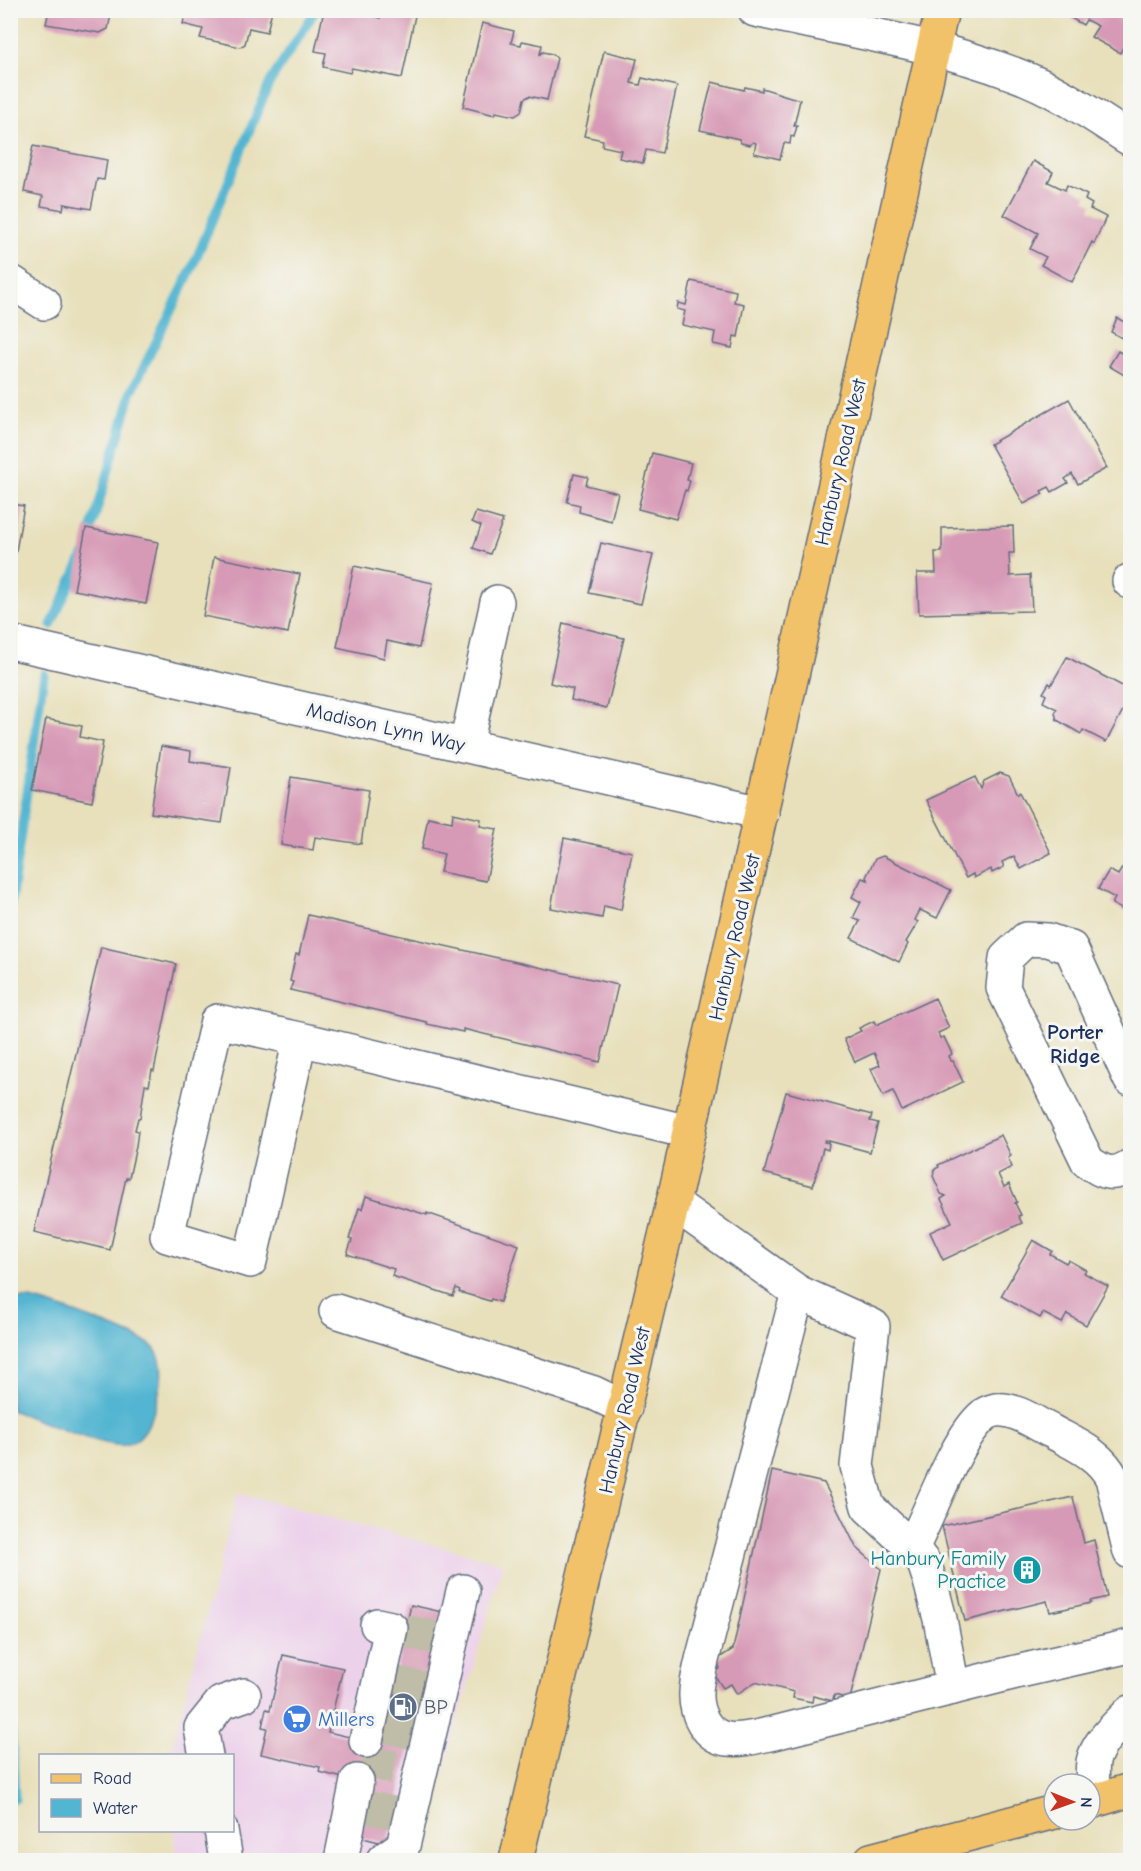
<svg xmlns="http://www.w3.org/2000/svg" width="1141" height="1871" font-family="'Comic Neue',sans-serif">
<rect width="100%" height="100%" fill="#f6f6f2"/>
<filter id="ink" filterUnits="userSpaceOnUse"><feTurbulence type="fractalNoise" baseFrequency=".0167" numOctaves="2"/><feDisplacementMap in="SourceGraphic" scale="12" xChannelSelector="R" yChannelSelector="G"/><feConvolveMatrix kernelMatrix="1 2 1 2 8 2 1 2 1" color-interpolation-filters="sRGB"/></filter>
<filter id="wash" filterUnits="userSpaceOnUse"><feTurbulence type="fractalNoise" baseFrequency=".008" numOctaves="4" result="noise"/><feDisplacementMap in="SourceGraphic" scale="24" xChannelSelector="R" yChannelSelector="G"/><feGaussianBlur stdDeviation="1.35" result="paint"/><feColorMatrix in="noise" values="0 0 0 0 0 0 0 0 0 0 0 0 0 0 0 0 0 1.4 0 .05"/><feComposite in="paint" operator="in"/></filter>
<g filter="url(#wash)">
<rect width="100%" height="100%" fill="#e8e0bb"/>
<path fill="#ecd1ea" d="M238,1493L503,1563L418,1860H178L173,1831L232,1830V1756H170Z"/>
<path fill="#52b5d1" stroke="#367298" stroke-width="1.5" d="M11,1298C19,1299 29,1298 38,1301C57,1306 142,1336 153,1347C168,1363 160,1390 155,1408C149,1425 143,1441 124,1445C105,1448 32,1418 11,1410Z"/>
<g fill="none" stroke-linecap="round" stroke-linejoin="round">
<g stroke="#52b5d1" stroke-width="9">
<path d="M88,541L132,391L193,266L270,82L316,10"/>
<path d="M51,625L84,554"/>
<path d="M10,909L44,674"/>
<path d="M10,1701L15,1799"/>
</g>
</g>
<g id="blocks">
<g fill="#d79ab6">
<path d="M49,10H112L108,29L100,33L46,24Z"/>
<path d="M186,10H272L267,32L249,28L245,44L240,47L200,38L203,29L183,24Z"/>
<path d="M324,10H366L365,14L380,18L382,10L416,11L402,78L352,68L350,73L323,67L326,53L315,51Z"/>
<path d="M1057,10H1130V34L1120,53L1091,37L1098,26L1086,20L1083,25Z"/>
<path d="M482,23L514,31L511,43L521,45L522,41L542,45L540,54L543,52L552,54L557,58L547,100L529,96L524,99L521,112L515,116L496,112L495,115L463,107Z"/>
<path d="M604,51L637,59L631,83L640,85L642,78L677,86L662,153L646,150L643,163L619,158L621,150L602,146L603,140L584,136Z"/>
<path d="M712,82L744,90L745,87L762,91V88L800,100L794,126H797L794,137L791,136L790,144L784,143L780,159L754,153L756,143L753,142L750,145L741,143L739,139L700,130Z"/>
<path d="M33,146L107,160L104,180L97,179L91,209L64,204L63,210L41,206L43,196L24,192Z"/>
<path d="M1033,161L1053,172L1048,182L1065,190L1067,185L1087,195L1085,200L1092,204L1090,209L1106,217L1094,244L1092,242L1072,282L1041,265L1046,257L1030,249L1038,233L1004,215Z"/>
<path d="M691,281L736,291L734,302L744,304L738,337L734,336L732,348L713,344L715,332L682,325L685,311L677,309L678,303L686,305Z"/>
<path d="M1117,318L1130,325V334L1127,341L1111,332Z"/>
<path d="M1118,351L1130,358V369L1126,376L1109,366Z"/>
<path d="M1069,399L1107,468L1078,484L1072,474L1065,479L1068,483L1052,492L1049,487L1041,491L1043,494L1024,504L990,444Z"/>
<path d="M652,453L691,463L687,480L690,481L687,491L685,490L676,519L638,509Z"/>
<path d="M574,474L588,477L586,485L618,493L611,521L579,512L580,505L567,502Z"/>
<path d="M10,504L24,506L12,574L10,573Z"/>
<path d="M476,512L503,520L490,554L473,548L481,526L472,522Z"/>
<path d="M1013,526L1014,553H1009L1010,576L1030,575L1032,611L919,614L917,573H936L935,552H942V528Z"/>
<path d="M86,528L158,542L146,604L74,590Z"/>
<path d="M601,543L653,555L641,604L589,593Z"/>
<path d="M214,557L300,574L288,633L203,616Z"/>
<path d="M354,566L433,583L419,648L387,641L384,658L337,647Z"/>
<path d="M563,623L624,638L607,708L571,700L573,689L550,683Z"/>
<path d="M1067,657L1130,690V697L1106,742L1083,730L1081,734L1057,720L1055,713L1057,709L1043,702L1046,695L1043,693L1049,683L1051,685Z"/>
<path d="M46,719L82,726L80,737L103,742L92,802L32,790Z"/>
<path d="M161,746L191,751L190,761L231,767L222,823L151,813Z"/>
<path d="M1000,773L1009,776L1018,794L1020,792L1051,853L1021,869L1014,856L1002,862L1004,867L992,873L991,869L974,878L973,874L966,878L926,800L975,777L981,789L984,781Z"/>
<path d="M291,777L369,790L361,844L315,837L313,850L281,845Z"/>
<path d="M453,813L481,819L480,826L497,829L486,881L440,872L444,854L422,849L428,817L452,822Z"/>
<path d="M564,838L632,852L621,910L604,906L602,918L551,908Z"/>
<path d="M883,856L951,890L937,918L920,910L915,920L918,922L906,942L908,944L899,962L851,938L860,921L853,918L861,902L852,897L862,878L868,880L866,877L875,859Z"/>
<path d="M1130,861V914L1112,904L1115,898L1098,889L1109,870L1118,875L1125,863Z"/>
<path d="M308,915L618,985L600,1062L463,1029V1032L427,1024V1022L410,1018L290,990L293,982L290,981L296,954L299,955Z"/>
<path d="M101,947L176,964L154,1071L152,1070L149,1086L145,1085L140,1118H138L135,1130L138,1131L136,1146L129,1178H126L110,1250L34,1232Z"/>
<path d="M935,998L949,1028L938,1033L940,1038L944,1037L952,1054L949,1056L951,1061H953L963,1082L902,1111L893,1091L883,1096L871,1069L880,1065L874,1053L855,1062L844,1039L861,1031L859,1028L874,1021L876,1025Z"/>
<path d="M786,1092L872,1115L870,1121L878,1123L870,1152L825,1140L824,1142L829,1143L828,1150L823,1148L813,1186L764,1173Z"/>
<path d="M1001,1135L1011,1156L1008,1158L1012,1167L998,1174L1004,1187L1009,1184L1017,1202L1015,1203L1021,1215L1018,1216L1022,1223L943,1260L930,1232L952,1222L941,1199L946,1196L941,1194L933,1176L935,1169L939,1167L938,1165Z"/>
<path d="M366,1196L427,1215V1213L519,1245L500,1302L491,1299L490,1301L459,1292L460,1290L456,1288L453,1296L392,1276L394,1269L347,1254L352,1240L349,1239L359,1208L362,1209Z"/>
<path d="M1033,1240L1052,1251L1050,1254L1066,1263L1068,1260L1086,1270L1084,1273L1108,1286L1086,1325L1067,1314L1062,1323L1043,1313L1040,1318L1001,1296Z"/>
<path d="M1130,1287V1313L1125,1298L1128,1297L1126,1288Z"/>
<path d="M772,1471L824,1483L856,1547L881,1569L850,1699L834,1695L833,1701L813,1696L812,1702L793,1698L794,1692L755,1682L737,1694L731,1684L723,1688L713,1673L720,1668L716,1660L733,1649Z"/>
<path d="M1073,1497L1084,1543L1094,1540L1107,1597L1090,1601L1091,1603L1050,1612L1047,1601L965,1621L942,1526Z"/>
<path d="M411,1605L442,1612L387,1844L355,1836L367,1784L319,1772L320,1767L261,1754L267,1728L262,1727L266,1709L270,1710L283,1655L343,1668L328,1732L379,1744Z"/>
</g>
</g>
</g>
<g filter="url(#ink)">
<use href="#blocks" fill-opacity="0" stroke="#636d7f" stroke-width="1.5"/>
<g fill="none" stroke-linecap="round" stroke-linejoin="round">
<g stroke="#bfbda8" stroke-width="33" stroke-dasharray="33 16" stroke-linecap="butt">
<path d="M405,1631L436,1638"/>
<path d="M393,1682L424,1688"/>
<path d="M383,1726L414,1733"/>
<path d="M362,1760L404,1770"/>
<path d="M362,1806L394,1813"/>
</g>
<g stroke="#636d7f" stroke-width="36">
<g id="minor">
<path d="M755,10C840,29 933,43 1014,74C1056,89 1093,115 1130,139"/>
<path d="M10,281L44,303"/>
<path d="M1129,581L1130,582"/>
<path d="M10,642L762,813"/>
<path d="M466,745L497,602"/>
<path d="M300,1039L250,1261L167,1236L217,1021L300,1039L689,1132"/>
<path d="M1130,1079L1071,948L1048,940L1026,939L1006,958L1003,988L1088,1162C1105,1173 1112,1177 1130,1166"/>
<path d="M673,1203L798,1292L702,1660C700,1670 696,1682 696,1693C695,1712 706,1737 728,1739C743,1741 759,1736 774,1733L1016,1672L1130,1646"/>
<path d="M798,1292L873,1326L857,1466L868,1507L912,1548L924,1563L930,1581L940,1619L953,1688"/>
<path d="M336,1311L594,1393L625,1408"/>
<path d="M912,1548C930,1514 956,1438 984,1415C987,1412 992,1411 996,1410C1015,1408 1035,1423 1051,1431C1074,1444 1100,1454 1112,1478L1130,1552"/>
<path d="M366,1741L391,1628L377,1625"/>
<path d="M206,1756L201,1728L221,1703L244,1695"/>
<path d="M1094,1801C1094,1789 1091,1774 1093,1762C1097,1742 1117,1726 1130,1712"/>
<path d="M221,1830L226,1860"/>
<path d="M341,1860L357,1781"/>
<path d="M383,1860L403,1846L463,1591"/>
</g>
</g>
<g stroke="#636d7f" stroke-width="36">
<g id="major">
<path d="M1090,1802L1130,1790"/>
<path d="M516,1860L673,1203L942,10"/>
<path d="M871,1860L1054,1812"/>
</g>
</g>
<use href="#minor" stroke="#fff" stroke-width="33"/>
<use href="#major" stroke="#f2c26a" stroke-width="33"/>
</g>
</g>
<defs>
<g id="building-disc" transform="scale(1.5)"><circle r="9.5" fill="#0f9aa8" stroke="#f6f6f2"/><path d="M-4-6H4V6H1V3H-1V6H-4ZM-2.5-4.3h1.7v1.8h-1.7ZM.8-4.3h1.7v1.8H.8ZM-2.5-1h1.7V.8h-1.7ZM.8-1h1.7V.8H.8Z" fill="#fff"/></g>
<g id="fuel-disc" transform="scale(1.5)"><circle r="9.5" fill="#5c6f8a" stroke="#f6f6f2"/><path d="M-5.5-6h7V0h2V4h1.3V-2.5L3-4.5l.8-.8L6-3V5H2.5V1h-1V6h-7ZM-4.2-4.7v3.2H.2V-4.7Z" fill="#fff"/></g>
<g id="supermarket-disc" transform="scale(1.5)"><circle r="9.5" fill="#3f7fe0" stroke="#f6f6f2"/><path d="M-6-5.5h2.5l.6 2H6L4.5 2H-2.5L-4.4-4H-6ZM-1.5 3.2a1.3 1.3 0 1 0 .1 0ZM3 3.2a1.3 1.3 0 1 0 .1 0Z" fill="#fff"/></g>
</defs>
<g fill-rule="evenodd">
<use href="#building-disc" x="1027" y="1570"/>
<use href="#fuel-disc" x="403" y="1707"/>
<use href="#supermarket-disc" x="297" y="1719"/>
</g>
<g text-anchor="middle" stroke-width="6" stroke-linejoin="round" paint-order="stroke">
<g font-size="20" fill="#1b2f5e" stroke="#f6f6f2">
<text transform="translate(840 462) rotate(-77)" y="7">Hanbury Road West</text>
<text transform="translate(386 727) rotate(13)" y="7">Madison Lynn Way</text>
<text transform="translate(734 937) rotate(-77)" y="7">Hanbury Road West</text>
<text transform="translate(624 1410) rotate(-77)" y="7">Hanbury Road West</text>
</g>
<g font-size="20" fill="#0d838f" stroke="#f6f6f2" text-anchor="end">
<text x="1006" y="1565">Hanbury Family<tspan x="1006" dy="23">Practice</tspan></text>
</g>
<g font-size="20" fill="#4e5e75" stroke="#f6f6f2" text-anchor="start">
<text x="424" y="1714">BP</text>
</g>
<g font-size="20" fill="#366cbe" stroke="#f6f6f2" text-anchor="start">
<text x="318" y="1726">Millers</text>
</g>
<g font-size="21" font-weight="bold" fill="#1b2f5e" stroke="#f6f6f2">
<text x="1075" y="1039">Porter<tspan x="1075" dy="24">Ridge</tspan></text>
</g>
</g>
<rect width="1141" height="1871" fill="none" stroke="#f6f6f2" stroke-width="36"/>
<rect x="39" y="1754" width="195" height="78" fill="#f6f6f2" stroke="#9ea6b7" stroke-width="1.5"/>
<rect x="51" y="1774" width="30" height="9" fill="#f2c26a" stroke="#9ea6b7" stroke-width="1.5"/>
<text x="93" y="1784" font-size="18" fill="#1b2f5e">Road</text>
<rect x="51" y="1799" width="30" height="18" fill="#52b5d1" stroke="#9ea6b7" stroke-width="1.5"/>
<text x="93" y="1814" font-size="18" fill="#1b2f5e">Water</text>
<g transform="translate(1072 1802) rotate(91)"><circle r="28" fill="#f6f6f2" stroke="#9ea6b7" stroke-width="1.5"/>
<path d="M0-4.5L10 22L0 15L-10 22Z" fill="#c8321e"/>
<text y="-9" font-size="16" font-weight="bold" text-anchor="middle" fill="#1b2f5e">N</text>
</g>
</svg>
